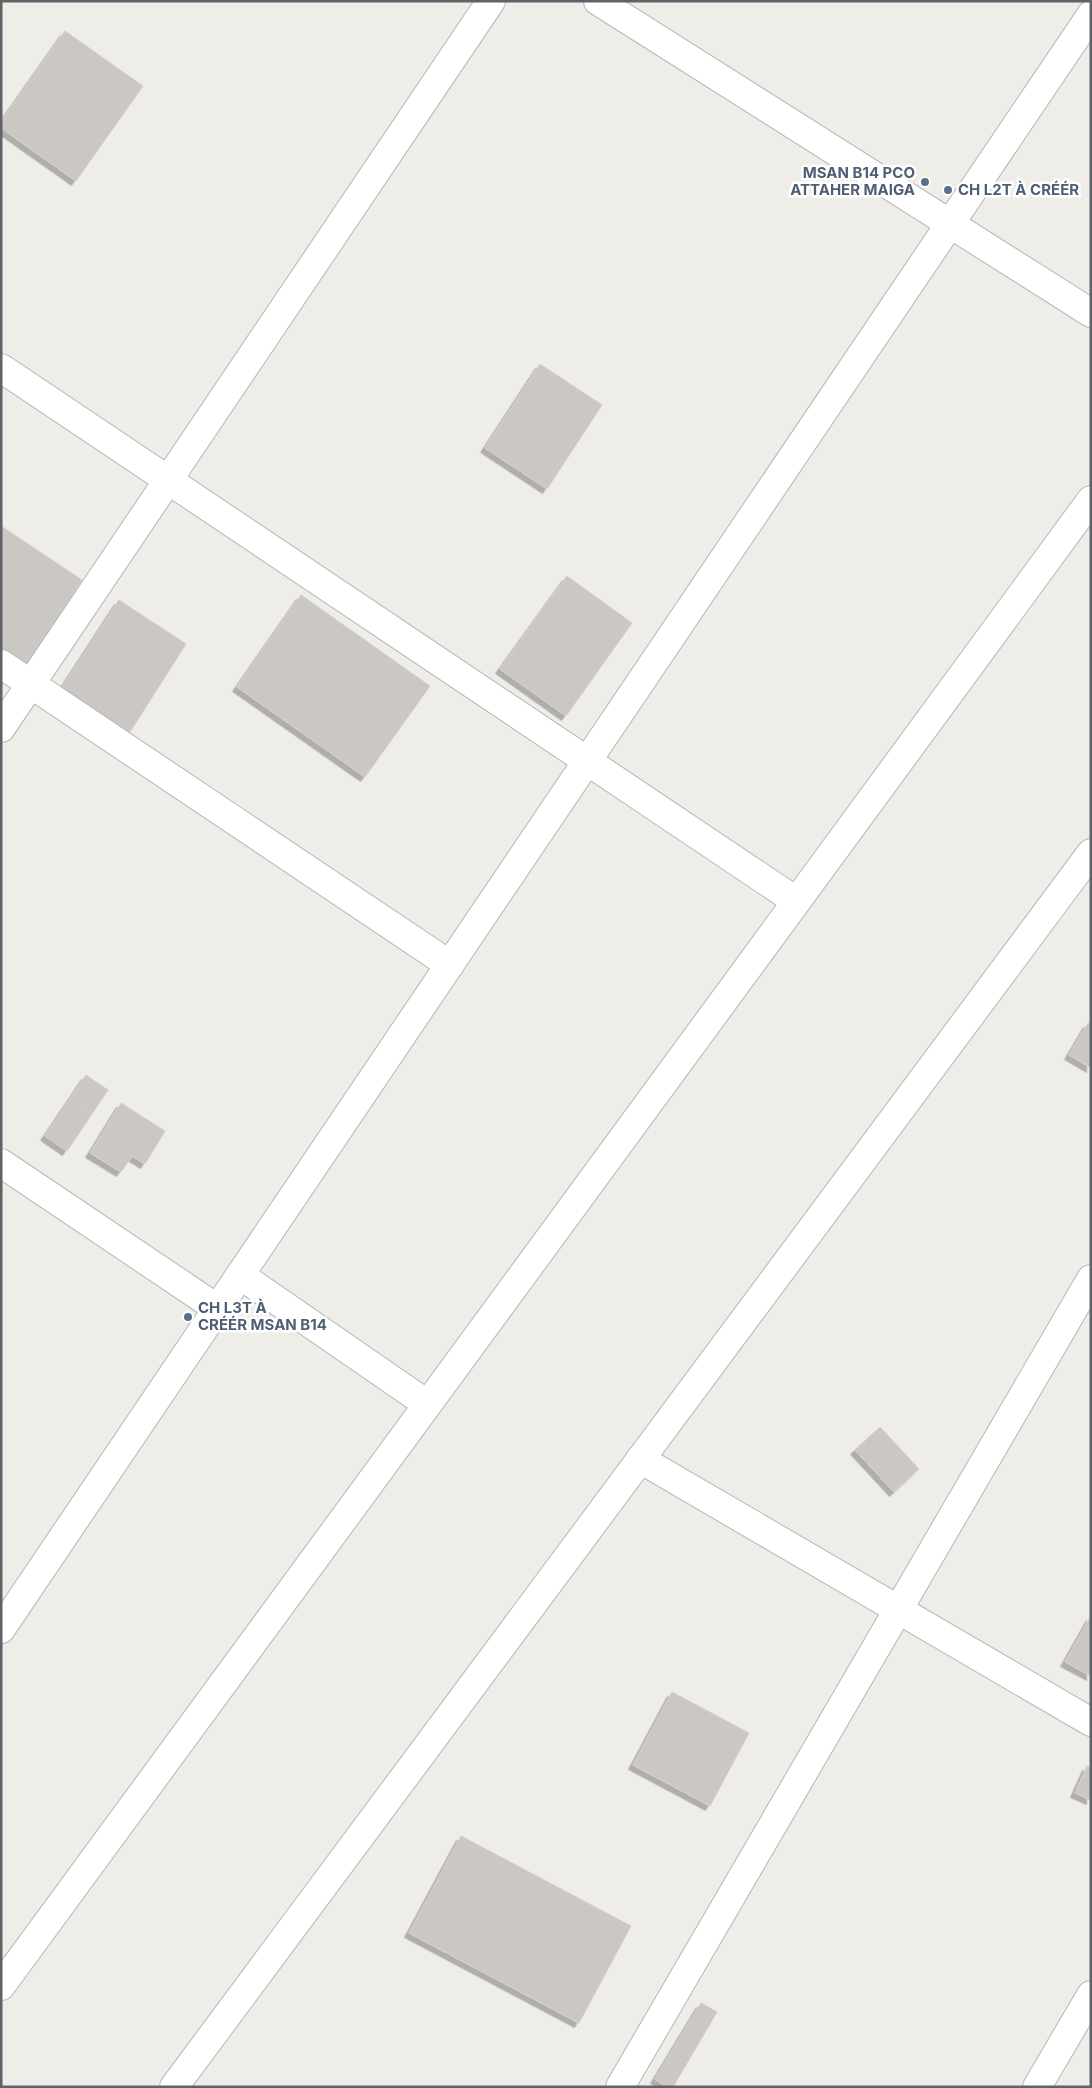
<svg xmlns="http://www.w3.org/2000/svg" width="1092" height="2088" font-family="Inter,sans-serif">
<defs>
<filter id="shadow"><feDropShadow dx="-4.5" dy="4.5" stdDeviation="0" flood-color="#0004"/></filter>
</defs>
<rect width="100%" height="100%" fill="#efede7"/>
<g fill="#cbc8c4" stroke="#d3cfc6" filter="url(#shadow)">
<path d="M65,31L143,86L76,181L1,128V122Z"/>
<path d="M540,364L602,405L547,489L485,448Z"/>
<path d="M1,526L82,580L25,669L1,653Z"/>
<path d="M567,576L632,623L566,716L500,669Z"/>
<path d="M301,595L430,686L365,777L237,687Z"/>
<path d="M119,600L186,644L128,735L60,691Z"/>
<path d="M1088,1023L1091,1025V1068L1069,1055Z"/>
<path d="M86,1075L108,1090L92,1114L70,1099Z"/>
<path d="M70,1099L92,1114L67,1151L45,1136Z"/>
<path d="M121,1103L165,1131L145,1164L132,1156L121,1172L90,1153Z"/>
<path d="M880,1427L919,1469L894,1492L855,1450Z"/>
<path d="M1091,1616V1676L1065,1662Z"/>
<path d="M672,1692L749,1733L710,1806L633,1765Z"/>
<path d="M1087,1766L1091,1768V1800L1075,1793Z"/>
<path d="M461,1836L631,1926L579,2023L409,1933Z"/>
<path d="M701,2003L717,2012L673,2087H667L655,2079Z"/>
</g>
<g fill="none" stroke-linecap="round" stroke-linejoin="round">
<g stroke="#b4b7ba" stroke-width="30">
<g id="street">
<path d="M598,1L1091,313"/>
<path d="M1,368L796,901"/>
<path d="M1,664L450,965"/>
<path d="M1,728L491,1"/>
<path d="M1,1163L218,1309"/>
<path d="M240,1275L427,1404"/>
<path d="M640,1459L1091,1722"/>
<path d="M1,1629L1091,15"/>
<path d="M1,1986L1091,500"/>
<path d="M174,2087L1091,853"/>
<path d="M620,2087L1091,1279"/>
<path d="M1037,2087L1091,1995"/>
</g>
</g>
<use href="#street" stroke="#fff" stroke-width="28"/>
</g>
<g fill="#5c6f8a" stroke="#fff" stroke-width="2">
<circle cx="925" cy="182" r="5"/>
<circle cx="948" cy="190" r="5"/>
<circle cx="188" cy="1317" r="5"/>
</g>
<g text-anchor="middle" stroke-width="5" stroke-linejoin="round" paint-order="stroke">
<g font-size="15" font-weight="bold" fill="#4e5e75" stroke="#fff" text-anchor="start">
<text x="915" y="178" text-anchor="end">MSAN B14 PCO<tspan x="915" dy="17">ATTAHER MAIGA</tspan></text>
<text x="958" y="195">CH L2T À CRÉÉR</text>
<text x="198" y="1313">CH L3T À<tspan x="198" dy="17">CRÉÉR MSAN B14</tspan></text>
</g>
</g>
<rect width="1092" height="2088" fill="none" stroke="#5f6266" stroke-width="5"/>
</svg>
